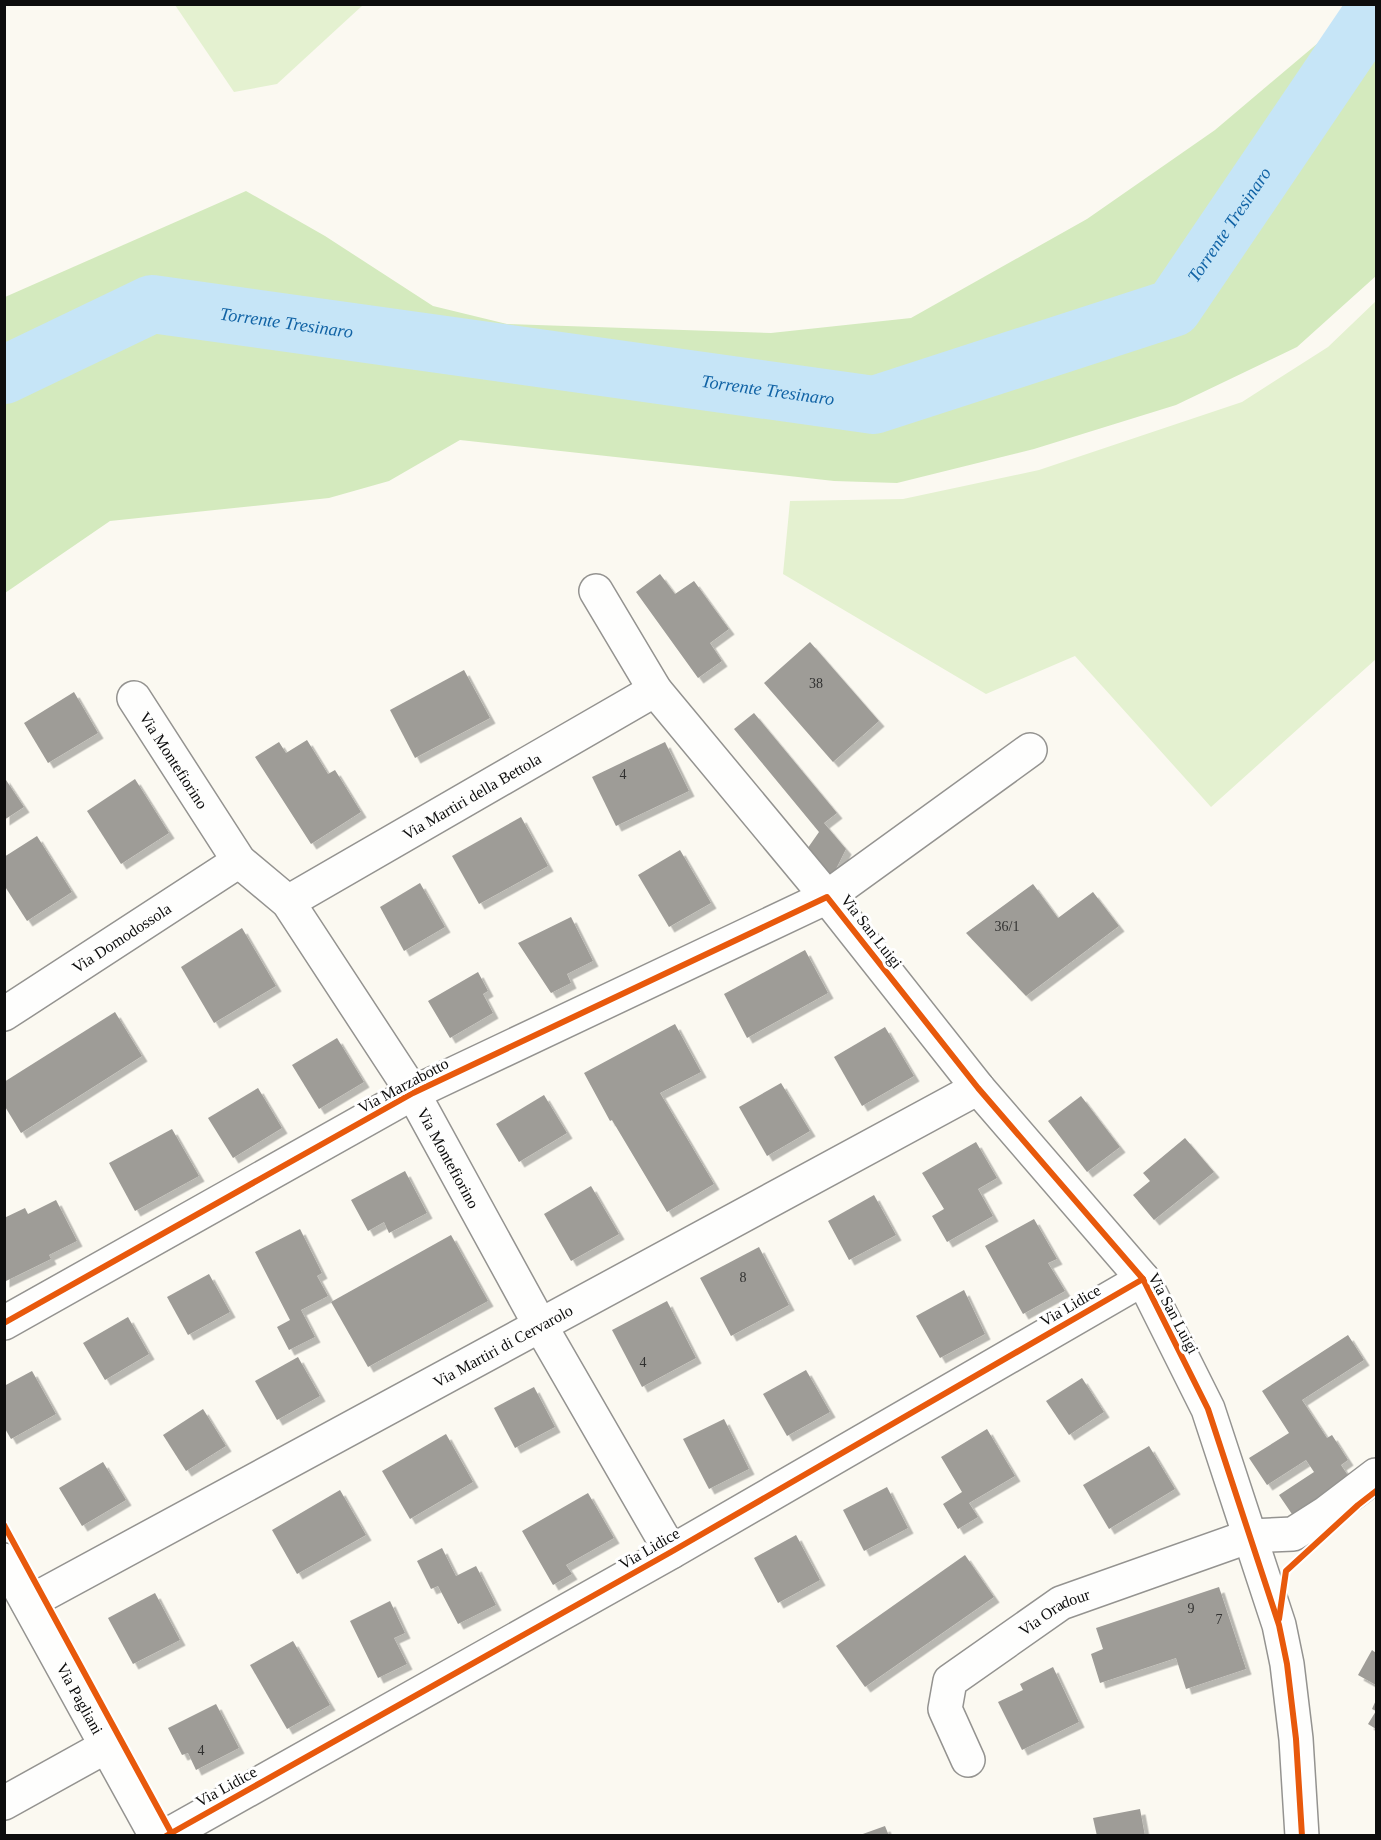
<svg xmlns="http://www.w3.org/2000/svg" width="1381" height="1840" font-family="Georgia,serif">
<defs>
<filter id="shadow"><feDropShadow dx="5.5" dy="5.5" stdDeviation="0" flood-color="#0004"/></filter>
</defs>
<rect width="100%" height="100%" fill="#fbf9f1"/>
<g fill="#e4f1d0">
<path d="M175,5H363L277,84L234,92Z"/>
<path d="M1376,301V659L1211,807L1075,656L986,694L783,574L790,501L903,499L1039,470L1242,402L1328,347Z"/>
</g>
<path fill="#d4eabe" d="M1363,5H1376V276L1297,347L1176,405L1034,449L897,483L834,481L460,440L389,481L329,498L110,521L5,593V297L246,191L325,236L433,306L507,324L771,333L911,318L1087,219L1215,130Z"/>
<g fill="none" stroke-linecap="round" stroke-linejoin="round">
<path stroke="#c6e5f7" stroke-width="58" id="s1" d="M4,375L152,304L874,405L1173,308L1376,8"/>
</g>
<g fill="#9e9c97" filter="url(#shadow)">
<path d="M660,574L675,594L694,581L729,629L710,643L722,661L698,678L636,592Z"/>
<path d="M810,642L879,721L833,762L764,683Z"/>
<path d="M464,670L490,718L415,758L390,710Z"/>
<path d="M74,692L98,733L48,763L24,723Z"/>
<path d="M754,713L837,813L824,823L846,849L830,881L805,852L819,832L734,729Z"/>
<path d="M307,740L328,774L335,770L361,812L311,844L255,757L279,742L286,753Z"/>
<path d="M665,742L689,791L616,826L592,777Z"/>
<path d="M4,777L24,807L4,820Z"/>
<path d="M135,779L169,833L121,864L87,811Z"/>
<path d="M521,817L548,866L479,904L452,856Z"/>
<path d="M37,836L72,892L27,921L4,885V857Z"/>
<path d="M680,850L711,903L669,927L638,875Z"/>
<path d="M420,883L445,927L404,951L380,907Z"/>
<path d="M1033,884L1058,918L1093,892L1119,926L1026,996L966,933Z"/>
<path d="M571,917L593,961L567,974L571,983L551,993L518,943Z"/>
<path d="M242,928L276,986L214,1023L181,967Z"/>
<path d="M805,950L828,993L747,1038L724,994Z"/>
<path d="M478,972L488,991L483,994L493,1013L450,1038L428,1001Z"/>
<path d="M115,1012L142,1056L21,1133L4,1105V1082Z"/>
<path d="M675,1024L701,1072L660,1093L714,1184L667,1212L612,1120L610,1121L584,1073Z"/>
<path d="M885,1027L914,1076L862,1106L834,1057Z"/>
<path d="M337,1038L364,1082L319,1109L292,1065Z"/>
<path d="M781,1083L810,1131L767,1156L739,1107Z"/>
<path d="M258,1088L282,1128L233,1158L208,1118Z"/>
<path d="M544,1095L567,1133L519,1162L496,1124Z"/>
<path d="M1081,1096L1120,1147L1087,1172L1048,1121Z"/>
<path d="M172,1129L199,1176L135,1211L109,1163Z"/>
<path d="M1185,1138L1214,1172L1154,1220L1133,1195L1150,1181L1143,1173Z"/>
<path d="M976,1142L997,1178L978,1189L993,1216L947,1242L932,1216L944,1209L922,1173Z"/>
<path d="M405,1171L427,1213L389,1233L384,1222L368,1231L351,1200Z"/>
<path d="M591,1186L619,1234L571,1261L544,1214Z"/>
<path d="M874,1195L896,1235L849,1260L828,1221Z"/>
<path d="M56,1200L77,1241L49,1255L51,1259L4,1282V1218L25,1208L28,1214Z"/>
<path d="M1034,1219L1057,1259L1048,1263L1065,1291L1023,1314L985,1246Z"/>
<path d="M300,1229L322,1273L317,1276L328,1296L301,1310L315,1337L289,1350L277,1327L290,1320L255,1252Z"/>
<path d="M451,1235L488,1301L368,1367L331,1302Z"/>
<path d="M759,1247L789,1305L731,1336L700,1278Z"/>
<path d="M209,1274L230,1312L188,1335L167,1297Z"/>
<path d="M964,1290L985,1334L940,1358L916,1316Z"/>
<path d="M667,1301L696,1358L642,1387L612,1330Z"/>
<path d="M128,1317L149,1354L105,1380L83,1343Z"/>
<path d="M1348,1335L1364,1360L1302,1400L1327,1438L1332,1435L1348,1460L1341,1465L1353,1483L1296,1520L1279,1495L1314,1472L1306,1460L1267,1485L1249,1458L1289,1433L1262,1391Z"/>
<path d="M298,1357L320,1396L277,1420L255,1381Z"/>
<path d="M806,1370L830,1412L787,1436L763,1394Z"/>
<path d="M32,1371L56,1414L11,1439L4,1427V1386Z"/>
<path d="M1082,1378L1104,1412L1069,1435L1046,1401Z"/>
<path d="M534,1387L555,1427L515,1448L494,1408Z"/>
<path d="M203,1409L226,1446L186,1471L163,1435Z"/>
<path d="M724,1419L749,1469L709,1489L683,1439Z"/>
<path d="M987,1429L1015,1476L969,1503L978,1517L958,1529L943,1504L962,1492L941,1457Z"/>
<path d="M446,1434L473,1482L410,1519L382,1471Z"/>
<path d="M1149,1446L1175,1489L1109,1529L1083,1485Z"/>
<path d="M103,1462L126,1500L82,1526L59,1488Z"/>
<path d="M887,1487L908,1528L864,1551L843,1510Z"/>
<path d="M340,1490L366,1535L297,1574L272,1530Z"/>
<path d="M588,1493L614,1538L566,1565L572,1574L553,1585L522,1531Z"/>
<path d="M796,1535L820,1580L778,1603L754,1558Z"/>
<path d="M442,1548L456,1576L476,1566L496,1605L458,1624L438,1586L431,1589L417,1561Z"/>
<path d="M965,1555L994,1597L865,1687L836,1646Z"/>
<path d="M1219,1587L1246,1669L1186,1689L1176,1658L1100,1683L1091,1654L1103,1649L1096,1628Z"/>
<path d="M155,1593L180,1640L133,1664L108,1618Z"/>
<path d="M390,1601L405,1633L394,1638L407,1664L378,1678L350,1621Z"/>
<path d="M293,1641L330,1705L287,1729L250,1665Z"/>
<path d="M1372,1650L1376,1653V1685L1358,1675Z"/>
<path d="M1053,1667L1079,1722L1022,1750L998,1702L1023,1690L1020,1684Z"/>
<path d="M1376,1700V1729L1368,1724L1376,1711L1372,1709Z"/>
<path d="M216,1704L239,1748L196,1770L188,1753L182,1755L168,1728Z"/>
<path d="M1140,1809L1145,1836H1097L1093,1818Z"/>
<path d="M885,1826L889,1836H860V1835Z"/>
</g>
<g fill="none" stroke-linecap="round" stroke-linejoin="round">
<g stroke="#949390" stroke-width="36">
<g id="minor">
<path d="M596,591L655,690L827,897L978,1088L1143,1279L1208,1409L1279,1625L1287,1664L1296,1739L1302,1836"/>
<path id="s2" d="M134,698L239,861L288,902L413,1093L540,1325L671,1552"/>
<path id="s3" d="M288,902L655,690"/>
<path id="s4" d="M4,1014L239,861"/>
<path d="M4,1323L413,1093L827,897L1030,750"/>
<path id="s5" d="M4,1560L156,1836"/>
<path id="s6" d="M28,1603L978,1088"/>
<path id="s7" d="M968,1760L945,1709L950,1681L1061,1603L1250,1536L1293,1534L1326,1513L1376,1475"/>
<path d="M4,1803L105,1747"/>
<path d="M166,1836L671,1552L1143,1279"/>
</g>
</g>
<use href="#minor" stroke="#fefefd" stroke-width="33"/>
<g stroke="#fff" stroke-width="10">
<g id="cycleway">
<path d="M4,1323L413,1093L827,897L978,1088L1143,1279L1208,1409L1279,1625L1287,1664L1296,1739L1302,1836"/>
<path d="M4,1525L173,1836"/>
<path d="M1279,1619L1286,1571L1358,1505L1376,1491"/>
<path d="M166,1836L671,1552L1143,1279"/>
</g>
</g>
<use href="#cycleway" stroke="#e8590c" stroke-width="6"/>
</g>
<g text-anchor="middle" stroke-width="6" stroke-linejoin="round" paint-order="stroke">
<g font-size="14" fill="#313130">
<text x="816" y="688">38</text>
<text x="623" y="779">4</text>
<text x="1007" y="931">36/1</text>
<text x="743" y="1282">8</text>
<text x="643" y="1367">4</text>
<text x="1191" y="1613">9</text>
<text x="1219" y="1624">7</text>
<text x="201" y="1755">4</text>
</g>
<g font-size="16" fill="#0d0d0d" stroke="#fff">
<text dy="6" stroke="none"><textPath href="#s2" startOffset="74">Via Montefiorino</textPath></text>
<text dy="6" stroke="none"><textPath href="#s3" startOffset="212">Via Martiri della Bettola</textPath></text>
<text transform="translate(872 931) rotate(52)" y="6">Via San Luigi</text>
<text dy="6" stroke="none"><textPath href="#s4" startOffset="140">Via Domodossola</textPath></text>
<text transform="translate(403 1085) rotate(-28)" y="6">Via Marzabotto</text>
<text dy="6" stroke="none"><textPath href="#s2" startOffset="560">Via Montefiorino</textPath></text>
<text transform="translate(1070 1305) rotate(-30)" y="6">Via Lidice</text>
<text transform="translate(1174 1313) rotate(62)" y="6">Via San Luigi</text>
<text dy="6" stroke="none"><textPath href="#s6" startOffset="540">Via Martiri di Cervarolo</textPath></text>
<text transform="translate(649 1548) rotate(-30)" y="6">Via Lidice</text>
<text dy="6" stroke="none"><textPath href="#s7" startOffset="210">Via Oradour</textPath></text>
<text dy="6" stroke="none"><textPath href="#s5" startOffset="158">Via Pagliani</textPath></text>
<text transform="translate(226 1786) rotate(-29)" y="6">Via Lidice</text>
</g>
<g font-size="18" font-style="italic" fill="#1163a5" stroke="#fff">
<text dy="6" stroke="none"><textPath href="#s1" startOffset="1308">Torrente Tresinaro</textPath></text>
<text dy="6" stroke="none"><textPath href="#s1" startOffset="300">Torrente Tresinaro</textPath></text>
<text dy="6" stroke="none"><textPath href="#s1" startOffset="786">Torrente Tresinaro</textPath></text>
</g>
</g>
<rect width="1381" height="1840" fill="none" stroke="#0d0d0d" stroke-width="12"/>
</svg>
